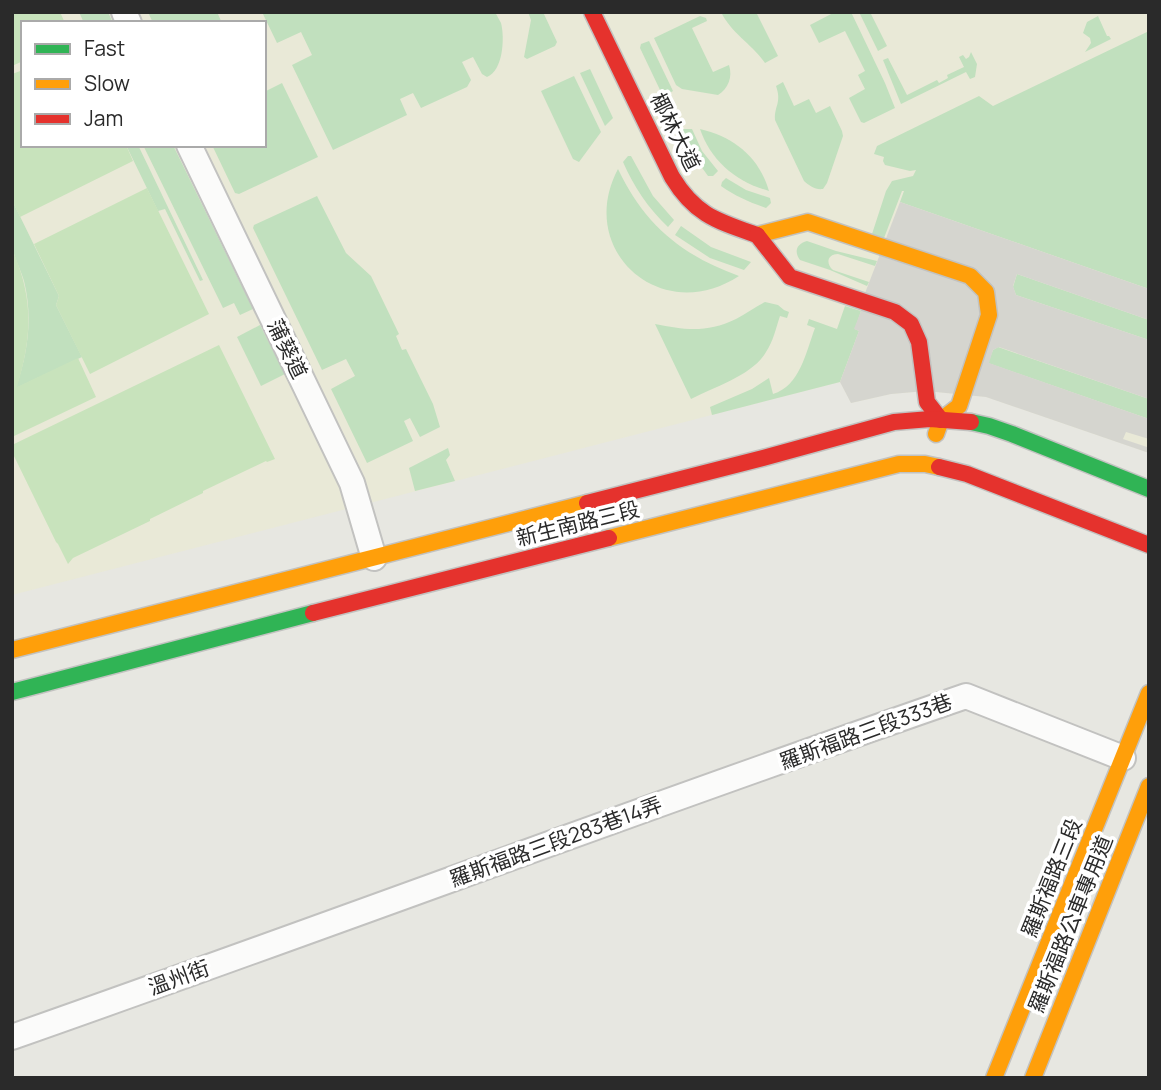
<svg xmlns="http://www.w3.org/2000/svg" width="1161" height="1090" font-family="Manrope,'Noto Sans TC',sans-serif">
<rect width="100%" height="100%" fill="#e7e7e1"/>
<path fill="#e9e9d7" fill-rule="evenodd" d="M12,12H1149V453L986,397L926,391L891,394L851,403L840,382L12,595ZM23,23H264V145H23Z"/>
<g fill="#c1e0be">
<path d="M79,12H108L113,23H84Z"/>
<path d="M148,12H217L222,23H153Z"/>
<path d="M262,12H495C497,16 499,19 501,23C505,38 503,71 487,77L482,74L473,57L462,62L471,80L467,87L421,108L413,93L400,99L407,115L333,150L292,65L312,55L301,32L277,43Z"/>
<path d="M528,12H543L557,42L555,46L527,59L524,57L531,20Z"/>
<path d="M721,12H756L778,56L765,63C752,44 731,33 721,12Z"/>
<path d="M835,12H851L885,83L895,108L864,123L861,122L849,98L865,89L858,75L865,71L845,31L819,43L810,25Z"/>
<path d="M859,12H870L887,46L878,51Z"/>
<path d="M700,16L706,18L707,21L692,28L713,72L729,65C733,77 728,89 718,95L682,89L676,85L654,38Z"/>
<path d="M1098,16L1107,36H1109L1111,39L1085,52L1091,43L1090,38L1083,33L1087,22Z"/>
<path d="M1149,31V289L900,202L904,191H902L884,238L872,234L886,191L892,181L913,176L916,170L910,171L885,165L883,161L884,157L874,154L877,146L979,96L993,106Z"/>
<path d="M649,41L673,91L668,94L661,92L640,48L641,44Z"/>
<path d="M971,52L977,64L975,77L970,79L966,72L901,104L883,60L888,58L907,95L937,80L939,83L948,78L947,75L964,67L959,57L963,55L966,59L969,57Z"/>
<path d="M590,69L613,118L605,126L580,73Z"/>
<path d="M574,76L601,132L579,162L573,159L541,91Z"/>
<path d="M783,82L794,106L809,99L816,113L830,106L842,131L843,136L827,183L823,189C815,190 810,186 804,181L775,120C774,106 782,103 776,86Z"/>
<path d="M282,83L318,157L239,194L235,193L212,145H264V92Z"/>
<path d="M683,129H692L702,151L718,171L713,176H708L693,155L682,134Z"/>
<path d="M700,129C734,137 759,157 769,191C736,182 711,161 700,129Z"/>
<path d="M126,145H138L203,280L200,281L165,209L158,211Z"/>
<path d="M143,145H173L253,309L240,315L234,303L223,308Z"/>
<path d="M628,156H631L653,196L674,220L668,227C648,208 634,187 623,162Z"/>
<path d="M618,169C644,224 681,255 739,276C661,327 575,250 618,169Z"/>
<path d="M726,178L746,190L770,198L771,203L766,208C749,202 735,196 721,186L722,182Z"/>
<path d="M317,196L346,253L371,276L399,334L396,336L402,350L406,349L433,404L440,427L420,437L410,418L404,421L413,441L367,463L331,389L355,376L346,359L322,370L253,228L254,225Z"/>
<path d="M12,200L59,296L56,305L82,357L16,388C28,352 33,317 24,281C21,270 15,260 13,250C10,238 12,214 12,200Z"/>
<path d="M681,226L711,247L751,262L744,270L710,258L675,235Z"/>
<path d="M807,241L836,251L877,261L875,266L838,254C828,254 825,263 833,270L869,282L867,286L830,270L800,260C794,252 796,244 807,241Z"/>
<path d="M1017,274L1149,320V340L1016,295L1013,287Z"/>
<path d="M765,302L778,305L784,310L789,312L787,318L780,316C776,328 773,342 766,352C753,375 714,387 691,399L655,324C685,330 707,333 736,319C746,314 755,307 765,302Z"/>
<path d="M845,306L861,311L855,329L859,331L840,382L712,415L710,407L752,389L769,378L773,394C800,386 806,352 815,328L807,325L809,319L837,329Z"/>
<path d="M260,325L285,374L261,386L237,337Z"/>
<path d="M998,347L1149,399V419L988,363L993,350Z"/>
<path d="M448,448L450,455L446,460L455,481L415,491L409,468Z"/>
</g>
<g fill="#c8e3bc">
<path d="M12,12H60L65,23H23V61L12,66Z"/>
<path d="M23,70V145H126L133,161L20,217L12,200V74Z"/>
<path d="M147,188L209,314L90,374L56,305L59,296L34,244Z"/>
<path d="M12,249C34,299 32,336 17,387L78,358L96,397L12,437Z"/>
<path d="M219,345L275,459L267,462L266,461L203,491V493L150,519V521L73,558L68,564L58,544L56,542L12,452V445Z"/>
</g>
<path fill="#d5d5cf" d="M900,202L1149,289V320L1017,274L1013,286L1016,295L1149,340V399L999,347L993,350L989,363L1149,419V439L1126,432L1123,439L1147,447L1149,444V453L986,397L926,391L891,394L851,403L840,382L859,331L854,329L861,311L862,301Z"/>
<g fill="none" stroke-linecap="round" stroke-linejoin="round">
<g stroke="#c2c2c0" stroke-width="28">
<g id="street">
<path d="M124,12L129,23"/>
<path d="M189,145L352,483L374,558"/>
<path d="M12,1037C331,925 647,806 966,696L1123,758"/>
</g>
</g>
<g stroke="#c2c2c0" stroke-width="19">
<g id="fast">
<path d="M971,422L989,426L1012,434L1149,489"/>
<path d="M12,692L313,613"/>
</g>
</g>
<g stroke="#c2c2c0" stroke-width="19">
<g id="slow">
<path d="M757,235L808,222L970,276L986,292L989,315L959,406L941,420L936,434"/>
<path d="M609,538L899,464H925L939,467"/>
<path d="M12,650L587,503"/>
<path d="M994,1078L1149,693"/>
<path d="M1033,1078L1149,786"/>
</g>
</g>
<g stroke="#c2c2c0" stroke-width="19">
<g id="jam">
<path d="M592,12L672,177C695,215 717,221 757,235"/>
<path d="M757,235L790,277L895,312L911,324L919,342L927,402L941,420"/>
<path d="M939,467L967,474L1149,545"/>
<path d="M587,503L763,458L894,422L930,419L971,422"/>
<path d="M313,613L609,538"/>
</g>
</g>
<use href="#street" stroke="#fbfbfa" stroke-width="24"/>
<use href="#fast" stroke="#30b455" stroke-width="16"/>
<use href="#slow" stroke="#ff9f0a" stroke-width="16"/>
<use href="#jam" stroke="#e5322d" stroke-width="16"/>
</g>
<g text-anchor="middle" stroke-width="7" stroke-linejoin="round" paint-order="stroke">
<g font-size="21" fill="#2a2a2a" stroke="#fff">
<text transform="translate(675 132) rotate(63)" y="7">椰林大道</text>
<text transform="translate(287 349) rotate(64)" y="7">蒲葵道</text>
<text transform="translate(578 524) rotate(-14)" y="7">新生南路三段</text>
<text transform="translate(866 732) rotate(-20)" y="7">羅斯福路三段333巷</text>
<text transform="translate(556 842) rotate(-20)" y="7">羅斯福路三段283巷14弄</text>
<text transform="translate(1052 878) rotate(-68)" y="7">羅斯福路三段</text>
<text transform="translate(1071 924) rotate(-68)" y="7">羅斯福路公車專用道</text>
<text transform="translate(179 978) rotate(-20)" y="7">溫州街</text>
</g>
</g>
<rect width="1161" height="1090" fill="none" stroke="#2a2a2a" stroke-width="28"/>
<rect x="21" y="21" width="245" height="126" fill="#ffffff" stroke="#aaaaaa" stroke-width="2"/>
<rect x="35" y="44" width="35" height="10" fill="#30b455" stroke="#aaaaaa" stroke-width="2"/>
<text x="84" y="56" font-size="21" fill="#2a2a2a">Fast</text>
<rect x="35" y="79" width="35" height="10" fill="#ff9f0a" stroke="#aaaaaa" stroke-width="2"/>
<text x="84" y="91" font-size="21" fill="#2a2a2a">Slow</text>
<rect x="35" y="114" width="35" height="10" fill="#e5322d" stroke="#aaaaaa" stroke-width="2"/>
<text x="84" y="126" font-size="21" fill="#2a2a2a">Jam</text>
</svg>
